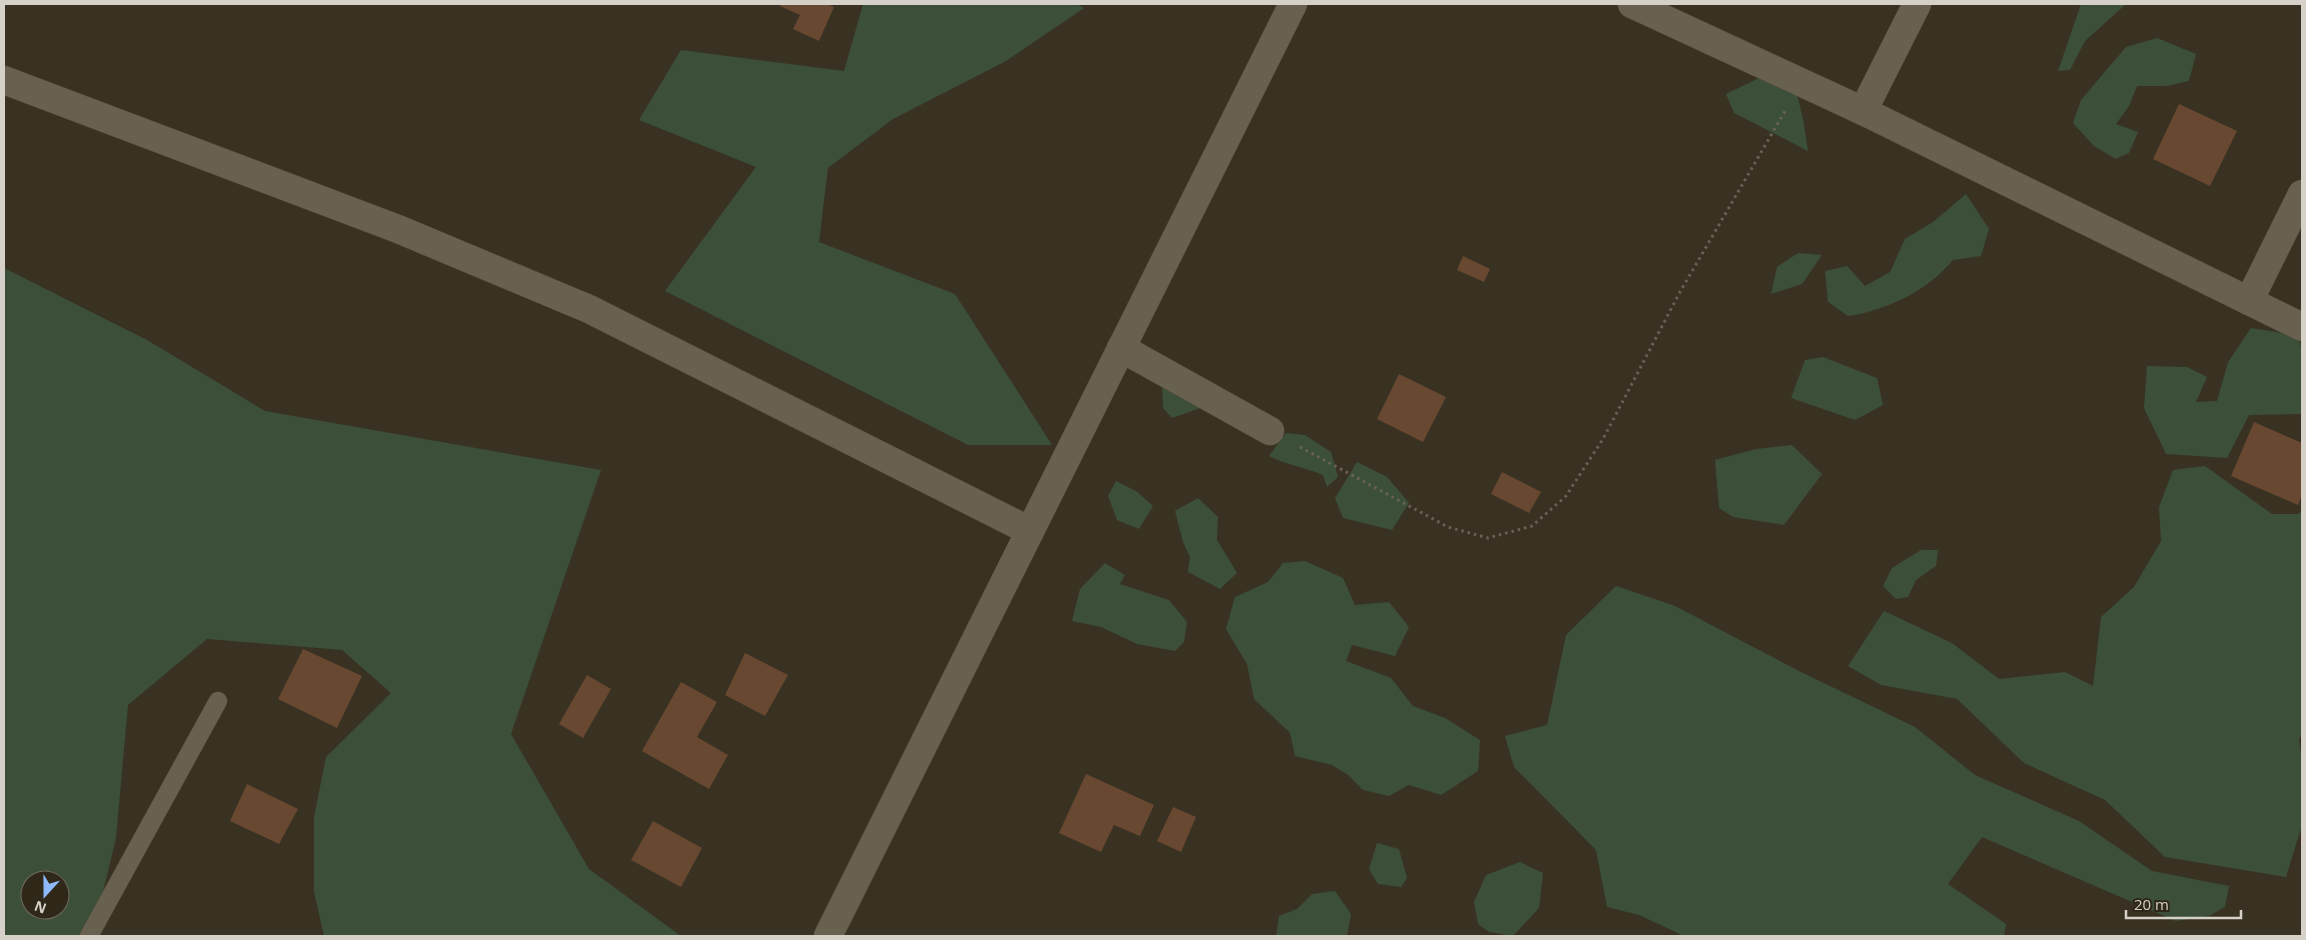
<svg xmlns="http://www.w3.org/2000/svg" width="2306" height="940" font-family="'Open Sans',sans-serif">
<rect width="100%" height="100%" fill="#393222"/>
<g fill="#3c4f39" fill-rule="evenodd">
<path d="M863,4H1077L1084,8L1006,61L893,119L828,168L819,242L955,294L1052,445H968L665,291L756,167L639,120L681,50L844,71Z"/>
<path d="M2081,4H2126L2085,41L2070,70L2058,71Z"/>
<path d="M2157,38L2196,54L2189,81L2167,86H2137L2129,106L2116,124L2138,132L2129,153L2116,159L2094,146L2073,123L2081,100L2126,47Z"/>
<path d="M1763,76L1795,86L1803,119L1808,151L1734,113L1726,94Z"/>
<path d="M1966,194L1989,229L1981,256L1953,260C1927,291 1888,310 1848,316L1828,302L1825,271L1847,266L1865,286L1890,272L1905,239L1933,222Z"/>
<path d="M1798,253L1822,255L1802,284L1771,294L1777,267Z"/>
<path d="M4,268L147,340L265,411L601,470L511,734L589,869L681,936H324L314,892V817L326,757L391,693L342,650L207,639L128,705L116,838L93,933L90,936H4ZM30,880H60V910H30Z"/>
<path d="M2251,328L2297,335L2302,350V414L2249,415L2227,458L2166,454L2144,408L2147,366L2187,367L2207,377L2196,402L2217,401L2228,362Z"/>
<path d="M1823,357L1877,378L1883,405L1855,420L1791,398L1805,360Z"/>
<path d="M1162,385L1206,406L1172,418L1163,408Z"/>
<path d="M1286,433L1305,435L1331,452L1338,477L1327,487L1323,475C1304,467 1286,465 1269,456Z"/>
<path d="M1792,445L1822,474L1784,525L1733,517L1719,508L1715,460L1756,449Z"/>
<path d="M1357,462L1387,477L1409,503L1392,530L1343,518L1335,498Z"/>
<path d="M2205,466L2272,514H2298L2302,511V731L2299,740L2302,761V825L2286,877L2165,857L2105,800L2024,763L1957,699L1881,685L1848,666L1884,611L1952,643L1999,679L2065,672L2093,686L2101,617L2134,587L2161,541L2159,507L2173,470Z"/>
<path d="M1116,481L1136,491L1153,506L1139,529L1117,520L1108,496Z"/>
<path d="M1198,498L1218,517L1217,540L1237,573L1220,589L1188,572L1190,557L1183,542L1175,511Z"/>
<path d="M1921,550H1938L1936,566L1916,580L1908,597L1896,599L1883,586L1892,568Z"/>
<path d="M1305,561L1343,578L1355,605L1389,602L1409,627L1395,656L1352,645L1346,661L1391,678L1413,706L1445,718L1480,740L1478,771L1441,795L1409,785L1389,796L1363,790L1348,775L1332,765L1295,756L1290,733L1254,699L1247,664L1226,629L1235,597L1268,582L1283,563Z"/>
<path d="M1105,563L1125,575L1120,584L1169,600L1187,622L1184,642L1175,651L1137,644L1101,627L1072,621L1080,589Z"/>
<path d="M1616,586L1675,606L1799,671L1915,727L1975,775L2079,821L2152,871L2229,886L2225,907L2209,916L2176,921L1982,837L1948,884L2006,924L2004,936H1677L1680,934L1639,915L1607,907L1596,850L1514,767L1505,736L1547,725L1566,635Z"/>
<path d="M1377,843L1399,849L1407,878L1401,887L1378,884L1369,869Z"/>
<path d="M1520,862L1543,873L1539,908L1513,936L1489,932L1478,924L1474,902L1486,875Z"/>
<path d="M1335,891L1351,914L1347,936H1276L1279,916L1297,909L1312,894Z"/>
</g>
<g fill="#684830">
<path d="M781,4H827L834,7L819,41L793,29L800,15L780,6Z"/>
<path d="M2179,104L2237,131L2210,186L2153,159Z"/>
<path d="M1463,256L1490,269L1484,282L1457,270Z"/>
<path d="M1399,374L1446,397L1423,442L1377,419Z"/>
<path d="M2254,422L2302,443V495L2298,505L2231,476Z"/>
<path d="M1502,472L1541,492L1529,513L1491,494Z"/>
<path d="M303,649L362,676L337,728L278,699Z"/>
<path d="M745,653L788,675L765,716L725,695Z"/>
<path d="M587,675L611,689L583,738L559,724Z"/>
<path d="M681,682L717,702L697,737L728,755L709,789L642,751Z"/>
<path d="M1086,774L1154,805L1140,836L1114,825L1101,852L1059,833Z"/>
<path d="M247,784L298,809L279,844L230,821Z"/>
<path d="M1173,807L1196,817L1181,852L1157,841Z"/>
<path d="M653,821L702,848L681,887L631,860Z"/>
</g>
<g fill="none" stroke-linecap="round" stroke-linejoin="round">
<g stroke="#534d40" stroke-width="19">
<path id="service" d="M89,936L218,701"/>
</g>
<g stroke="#534d40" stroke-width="29">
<g id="minor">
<path d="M1632,4L1863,111L2302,327"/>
<path d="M4,80L398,229L589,309L1030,531"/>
<path d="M1863,111L1917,4"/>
<path d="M2249,301L2302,194"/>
<path d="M1121,348L1270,431"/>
<path d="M828,936L1293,4"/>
</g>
</g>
<path stroke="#696255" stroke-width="3" stroke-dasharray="2.5 4" stroke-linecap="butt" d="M1300,447L1448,527L1488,538L1532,526L1566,496L1603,439L1680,292L1785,111"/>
<use href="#service" stroke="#68614f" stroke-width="18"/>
<use href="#minor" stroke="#68614f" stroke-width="28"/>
</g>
<rect width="2306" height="940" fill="none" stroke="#d5d1c8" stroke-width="10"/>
<g transform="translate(45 895) rotate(201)"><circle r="24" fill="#2f2819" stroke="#716c5f"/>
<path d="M0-4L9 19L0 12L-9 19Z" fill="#8eb9fc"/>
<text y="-8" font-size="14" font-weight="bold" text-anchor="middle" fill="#d5d1c8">N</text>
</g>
<path d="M2126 910v8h115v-8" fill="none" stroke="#d5d1c8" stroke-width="2.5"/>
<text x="2134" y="910" font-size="15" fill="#d5d1c8" stroke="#2f2819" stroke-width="4" paint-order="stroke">20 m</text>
</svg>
